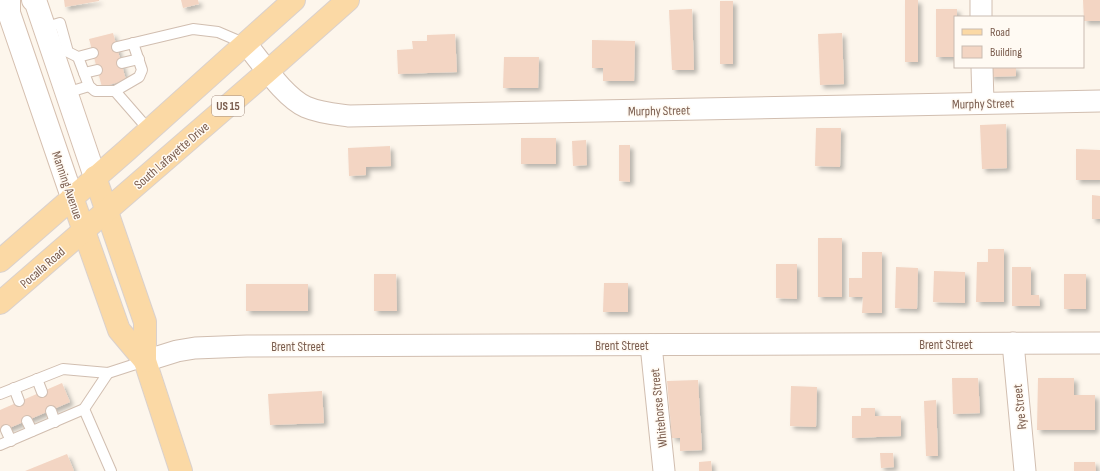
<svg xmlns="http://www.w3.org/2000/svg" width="1100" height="471" font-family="'Sofia Sans Condensed',sans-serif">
<defs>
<filter id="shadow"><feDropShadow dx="3.5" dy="3.5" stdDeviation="2" flood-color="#0004"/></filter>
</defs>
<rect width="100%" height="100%" fill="#fdf6ec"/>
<g fill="#f3d5c3" filter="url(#shadow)">
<path d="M64,0H99V1L65,7Z"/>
<path d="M181,0H198L199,4L183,8Z"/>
<rect x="905" y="0" width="13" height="62"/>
<path d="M1083,0H1100V21H1084Z"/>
<rect x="720" y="1" width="13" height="63"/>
<path d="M692,9L694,70H672L669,10Z"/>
<path d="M936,9H957V17H955V57H936Z"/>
<path d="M113,33L126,80L102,87L89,39Z"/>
<path d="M842,33L844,84L820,85L818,34Z"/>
<path d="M455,34L457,72L398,74L397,50L413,49L412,41H427V35Z"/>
<path d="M592,40L635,41L634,81H603V68H592Z"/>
<path d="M504,57H539L538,88H503Z"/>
<path d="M989,67H1016V76L990,77Z"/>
<path d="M1006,124L1007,168L982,169L980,125Z"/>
<path d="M816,128H841L840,167L815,166Z"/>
<rect x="521" y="138" width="35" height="26"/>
<path d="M586,140L587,165L573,166L572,141Z"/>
<path d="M619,145H630V182L619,181Z"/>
<path d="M390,146L391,166L366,167V175L349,176L348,148Z"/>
<path d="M1076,149L1100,150V180H1076Z"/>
<path d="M1092,195L1100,196V219H1092Z"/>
<rect x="818" y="238" width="24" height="59"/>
<path d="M988,249H1004V302H976L977,262H988Z"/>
<path d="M862,252H882V313H862L863,297H849V278H862Z"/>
<path d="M776,264H797V299L776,298Z"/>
<path d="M896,267L918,268L917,309L895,308Z"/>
<path d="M1012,267H1031V295H1039L1040,306H1012Z"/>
<path d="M934,271L965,272V303L933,302Z"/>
<path d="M374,274H396L397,311H374Z"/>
<rect x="1064" y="274" width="22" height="35"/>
<path d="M604,283H628V312H603Z"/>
<rect x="246" y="284" width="62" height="27"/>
<path d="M952,378H978L980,413L953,414Z"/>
<path d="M1038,378H1074V395H1095V430H1037Z"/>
<path d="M698,380L702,450L680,451V438H672L667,381Z"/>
<path d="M62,383L70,402L0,432V410Z"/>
<path d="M791,386L817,387L816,427L790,426Z"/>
<path d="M322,391L324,423L270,425L268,394Z"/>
<path d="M936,400L938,456H926L924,401Z"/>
<path d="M861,408H875V416H901V436L852,438V416H861Z"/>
<path d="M880,453H893L894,467L881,468Z"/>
<path d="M67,454L74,471H25Z"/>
<path d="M711,461L712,471H699V462Z"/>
<path d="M1074,462H1095L1096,471H1074Z"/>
</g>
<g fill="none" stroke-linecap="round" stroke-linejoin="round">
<g stroke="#d1beb0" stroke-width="12">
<g id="service">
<path d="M44,28L60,23L68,52L78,57L93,53"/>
<path d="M133,43L142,70L139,77L115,91L149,130"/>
<path d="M117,47L193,29L218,32L246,44"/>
<path d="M78,57L89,86L95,91H115"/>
<path d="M122,63L139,59"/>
<path d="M84,73L97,70"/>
<path d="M66,93L89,86"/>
<path d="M37,379L42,392"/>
<path d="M14,388L19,401"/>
<path d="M0,394L63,369L108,373L145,361"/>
<path d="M84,409L111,471"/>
<path d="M51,411L55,422"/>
<path d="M27,421L32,431"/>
<path d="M6,430L11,441"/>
<path d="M0,445L84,409L108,373"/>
</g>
</g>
<g stroke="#d1beb0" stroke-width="23">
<g id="minor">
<path d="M981,0V17"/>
<path d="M246,44C262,63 284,97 306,107C320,113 334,114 349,116L1100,101"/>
<path d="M982,67L983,103"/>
<path d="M1013,343L1025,471"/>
<path d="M651,345L664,471"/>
<path d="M145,361L177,351L195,348L247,346L1100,343"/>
</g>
</g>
<g stroke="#d6c0b0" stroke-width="24">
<g id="secondary">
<path d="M9,0V13L72,197"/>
<path d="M33,0L36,3L95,177"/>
</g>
</g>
<g stroke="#dad1cd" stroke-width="24">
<g id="primary">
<path d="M95,177L145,322V361L181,471"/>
<path d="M72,197L119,330L145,361"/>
<path d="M0,261L126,151L294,0"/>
<path d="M0,303L268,71L348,0"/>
</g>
</g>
<use href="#service" stroke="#fff" stroke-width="10"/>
<use href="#minor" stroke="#fff" stroke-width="21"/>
<use href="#secondary" stroke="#fff" stroke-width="22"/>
<use href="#primary" stroke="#fbd9a5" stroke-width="22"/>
</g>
<g text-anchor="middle" stroke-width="3" stroke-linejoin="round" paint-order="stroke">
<rect fill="#fffaf3" stroke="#a28b7f" stroke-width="1" x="212" y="96" width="32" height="20" rx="3"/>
<g font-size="12" font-weight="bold" fill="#7a5c4d">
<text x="228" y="110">US 15</text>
</g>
<g font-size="13" fill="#7a5c4d" stroke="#fffaf3">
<text transform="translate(983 103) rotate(-1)" y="5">Murphy Street</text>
<text transform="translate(659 110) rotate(-1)" y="5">Murphy Street</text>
<text transform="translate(171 155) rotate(-41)" y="5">South Lafayette Drive</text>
<text transform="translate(68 185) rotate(71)" y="5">Manning Avenue</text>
<text transform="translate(42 267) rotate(-41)" y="5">Pocalla Road</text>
<text x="946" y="349">Brent Street</text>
<text x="622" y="350">Brent Street</text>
<text x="298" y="351">Brent Street</text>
<text transform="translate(1019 407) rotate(-96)" y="5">Rye Street</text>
<text transform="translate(658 408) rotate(-96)" y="5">Whitehorse Street</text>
</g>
</g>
<rect x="954" y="16" width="130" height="52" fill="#fffaf3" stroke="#cabbb1"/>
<rect x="962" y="29" width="20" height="6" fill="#fbd9a5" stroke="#cabbb1"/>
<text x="990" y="36" font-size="12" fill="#7a5c4d">Road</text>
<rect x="962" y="46" width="20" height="12" fill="#f3d5c3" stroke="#cabbb1"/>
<text x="990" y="56" font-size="12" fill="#7a5c4d">Building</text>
</svg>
